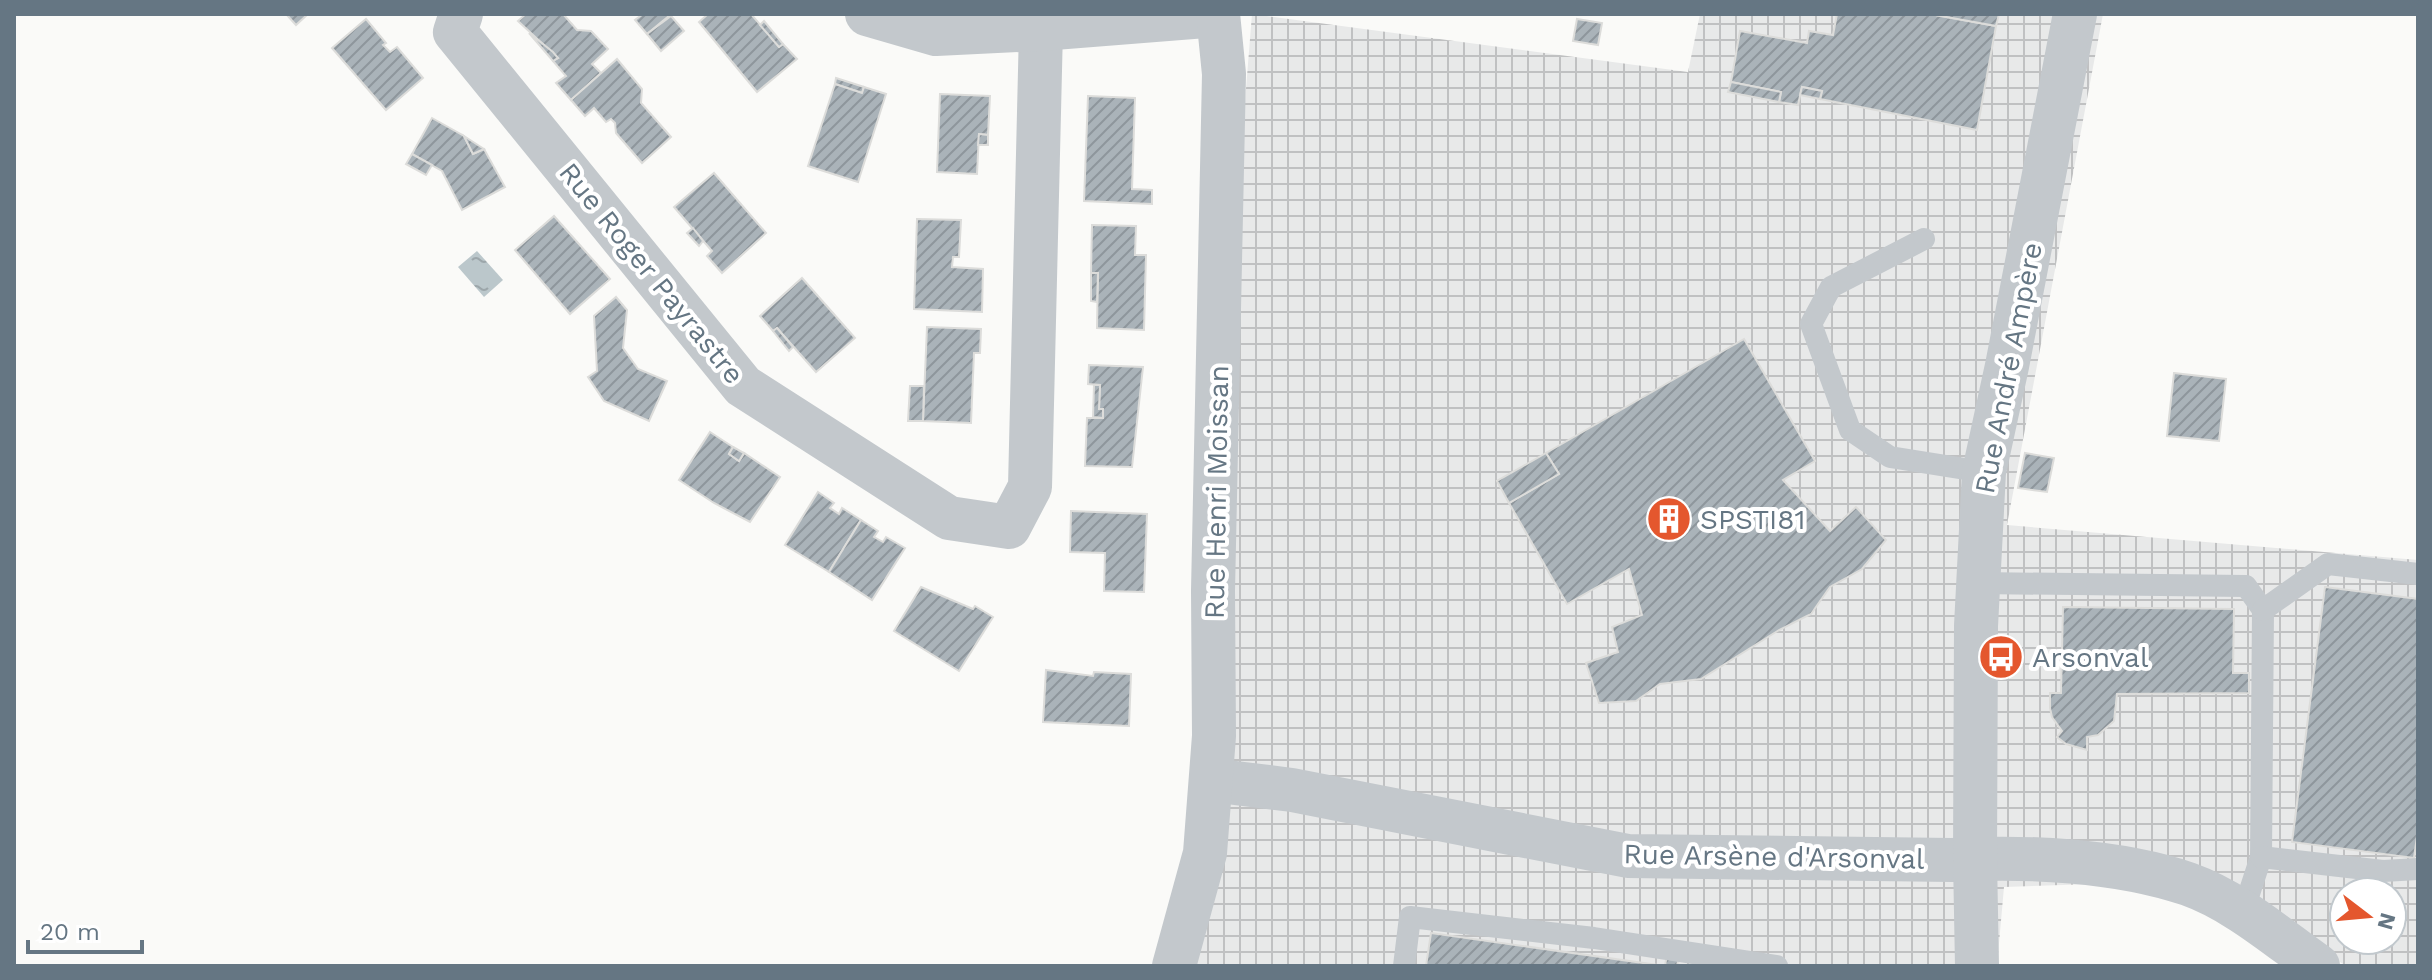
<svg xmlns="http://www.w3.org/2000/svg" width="2432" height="980" font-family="'Work Sans',sans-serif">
<defs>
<pattern id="industrial-grid" width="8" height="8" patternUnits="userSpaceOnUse" patternTransform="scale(2)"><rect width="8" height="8" fill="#e8e9e9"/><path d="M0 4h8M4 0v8" fill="none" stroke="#c0c1c2"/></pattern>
<pattern id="water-ripples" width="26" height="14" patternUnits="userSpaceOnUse" patternTransform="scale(2)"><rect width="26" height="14" fill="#bbc7cb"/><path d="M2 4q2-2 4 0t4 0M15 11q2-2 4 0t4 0" fill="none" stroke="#9ca6aa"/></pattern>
<pattern id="building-hatch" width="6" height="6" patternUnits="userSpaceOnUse" patternTransform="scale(2)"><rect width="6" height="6" fill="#aab3b9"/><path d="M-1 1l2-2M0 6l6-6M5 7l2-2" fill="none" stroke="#8e969c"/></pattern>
</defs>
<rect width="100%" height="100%" fill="#fafaf8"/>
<path fill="url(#industrial-grid)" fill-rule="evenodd" d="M1252,14L1688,72L1700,14H2103L2007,525L2418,560V966H2346L2216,880L2004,887L1997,966H1180L1185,847ZM2344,892H2392V940H2344Z"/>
<path fill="url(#water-ripples)" d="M477,251L503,280L484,297L458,267Z"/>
<g fill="url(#building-hatch)" stroke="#dcdcda" stroke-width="2">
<path d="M286,14H308L296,25Z"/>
<path d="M526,14H563L577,30L591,31L608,49L592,64L601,73L571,100L556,83L566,76L553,61L558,58L518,21Z"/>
<path d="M643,14H671L647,34L635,20Z"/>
<path d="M708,14H751L779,47L783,44L797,59L757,92L699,22Z"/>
<path d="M1837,14H1930L1996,26L1977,130L1820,99L1822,91L1802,87L1798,105L1779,102L1781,92L1731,82L1740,31L1807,43L1809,31L1833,35Z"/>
<path d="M1930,14H1999L1996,26Z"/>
<path d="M671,16L684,31L661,51L647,34Z"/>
<path d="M366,19L386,43L383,45L390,52L397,47L423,78L386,110L332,48Z"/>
<path d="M1577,19L1602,23L1598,45L1573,41Z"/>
<path d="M764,21L783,44L779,47L760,25Z"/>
<path d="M529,33L553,52L558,58L553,61Z"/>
<path d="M617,59L642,89L641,103L671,137L642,163L616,133L615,123L611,119L606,122L594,108L585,116L571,100Z"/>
<path d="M836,78L864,87L862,93L835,84Z"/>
<path d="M1731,82L1781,92L1779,102L1728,92Z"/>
<path d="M835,84L862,93L864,87L886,94L858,182L808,166Z"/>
<path d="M1802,87L1822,91L1820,99L1800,95Z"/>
<path d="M940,94L990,96L988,135L979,134L977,174L937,172Z"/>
<path d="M1088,96L1135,98L1132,189L1152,190V204L1084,201Z"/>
<path d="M432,118L464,136L473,154L484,149L505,187L462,210L442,171L412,154Z"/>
<path d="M979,134L988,135V145H978Z"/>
<path d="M464,136L484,149L473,154Z"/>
<path d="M412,154L432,165L426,175L406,164Z"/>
<path d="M714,173L766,233L722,273L707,256L712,251L674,207Z"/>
<path d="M554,216L610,279L570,314L515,250Z"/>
<path d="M917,219L961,220L959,257H953L952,267L983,269L982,312L914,309Z"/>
<path d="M1092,225L1136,226L1135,255H1146L1144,330L1097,328L1098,273H1091Z"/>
<path d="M693,228L703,241L699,246L687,233Z"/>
<path d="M1091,273H1098L1097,302L1091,301Z"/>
<path d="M802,278L855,338L816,372L777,328L773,331L760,316Z"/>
<path d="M616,297L627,310L623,348L638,369L667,381L649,421L604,401L588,377L597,371L594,316Z"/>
<path d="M927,327L981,329L980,353H974L971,423L923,421Z"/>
<path d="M777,328L793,347L789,351L773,331Z"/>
<path d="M1744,339L1815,461L1783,480L1830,531L1856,507L1886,540L1862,569L1830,587L1811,614L1779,630L1701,679L1660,684L1636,701L1599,703L1586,663L1618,652L1612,627L1642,615L1629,569L1567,604L1509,503L1559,474L1546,453Z"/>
<path d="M1089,365L1143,367L1132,467L1085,466L1087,418H1103V409H1099L1100,385L1088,384Z"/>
<path d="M2174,373L2226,379L2219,441L2167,436Z"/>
<path d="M1094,385H1100L1099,409H1103V418L1093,417Z"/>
<path d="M910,386H924L923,421H908Z"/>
<path d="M710,432L733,447L729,454L739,461L744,453L780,477L750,522L714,503L679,480Z"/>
<path d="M733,447L744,453L739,461L729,454Z"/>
<path d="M1546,453L1559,474L1509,503L1497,481Z"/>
<path d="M2025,453L2054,458L2047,492L2018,488Z"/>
<path d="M818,492L834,503L830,508L839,514L842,508L861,520L829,572L785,545Z"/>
<path d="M1071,511L1147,514L1144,592L1104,591L1105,553L1070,552Z"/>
<path d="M861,520L878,531L874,537L883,542L886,537L905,548L872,600L829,572Z"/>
<path d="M921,587L973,609L975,606L993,617L959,671L894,631Z"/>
<path d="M2325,587L2418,599V829L2414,858L2292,842Z"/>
<path d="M2063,607L2234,609L2233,673H2249V693L2117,694L2114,721L2098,735L2087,737V750L2066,744L2057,737L2062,731L2052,717L2050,708V693H2061Z"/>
<path d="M1046,670L1093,676L1094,672L1131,674L1129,726L1043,722Z"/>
<path d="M1431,933L1665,966L1667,954L1679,956L1677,966H1426Z"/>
</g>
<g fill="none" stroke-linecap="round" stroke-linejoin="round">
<g stroke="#c3c8cc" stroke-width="22">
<path d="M1924,239L1831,287L1811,324L1850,430L1890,457L1984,472"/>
<path d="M1978,583L2246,586L2263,610L2261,857L2243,912"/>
<path d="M2263,610L2328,564L2418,574"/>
<path d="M2261,857L2383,871L2418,869"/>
<path d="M1404,966L1410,917L1594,938L1777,966"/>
</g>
<g stroke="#c3c8cc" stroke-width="44">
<path d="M461,14L455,32L743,386L949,518L1009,527L1030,487L1041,29"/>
<path d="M867,14L936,34L1041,29L1218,15"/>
<path d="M1211,780L1292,790L1628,856L1952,860C2027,856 2117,860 2188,884C2236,901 2277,937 2318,966"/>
<path d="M1174,966L1205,853L1214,736L1213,591L1224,74L1218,14"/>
<path d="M1977,966L1975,859L1976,626L1984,472L2007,366L2075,14"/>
</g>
</g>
<defs>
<g id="building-disc" transform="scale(2.3)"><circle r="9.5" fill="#e4572e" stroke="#fff"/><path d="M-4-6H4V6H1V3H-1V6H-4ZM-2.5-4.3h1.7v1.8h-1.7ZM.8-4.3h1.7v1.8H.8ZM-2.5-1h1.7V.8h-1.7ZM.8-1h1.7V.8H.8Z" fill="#fff"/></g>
<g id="bus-disc" transform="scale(2.3)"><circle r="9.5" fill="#e4572e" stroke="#fff"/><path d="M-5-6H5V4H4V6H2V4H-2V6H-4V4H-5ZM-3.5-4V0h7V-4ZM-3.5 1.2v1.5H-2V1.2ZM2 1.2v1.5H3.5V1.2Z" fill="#fff"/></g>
</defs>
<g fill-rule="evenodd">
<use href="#building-disc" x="1669" y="519"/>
<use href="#bus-disc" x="2001" y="657"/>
</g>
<g text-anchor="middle" stroke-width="8" stroke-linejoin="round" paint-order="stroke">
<g font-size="28" fill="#657683" stroke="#fff">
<text transform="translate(652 273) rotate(51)" y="10">Rue Roger Payrastre</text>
<text transform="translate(2008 368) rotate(-79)" y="10">Rue André Ampère</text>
<text transform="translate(1216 492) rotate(-89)" y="10">Rue Henri Moissan</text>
<text transform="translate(1774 856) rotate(1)" y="10">Rue Arsène d'Arsonval</text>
</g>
<g font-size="28" fill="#657683" stroke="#fff" text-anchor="start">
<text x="1700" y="529">SPSTI81</text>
<text x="2032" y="667">Arsonval</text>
</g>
</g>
<rect width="2432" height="980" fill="none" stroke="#657683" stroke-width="32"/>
<g transform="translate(2368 916) rotate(106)"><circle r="38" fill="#ffffff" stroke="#c1c8cd" stroke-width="2"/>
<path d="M0-6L14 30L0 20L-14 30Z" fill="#e4572e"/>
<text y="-12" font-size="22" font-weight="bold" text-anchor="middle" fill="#657683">N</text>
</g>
<path d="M28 940v12h114v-12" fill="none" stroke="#657683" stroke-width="4"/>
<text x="40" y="940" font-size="24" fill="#657683" stroke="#ffffff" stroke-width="6" paint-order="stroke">20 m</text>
</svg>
